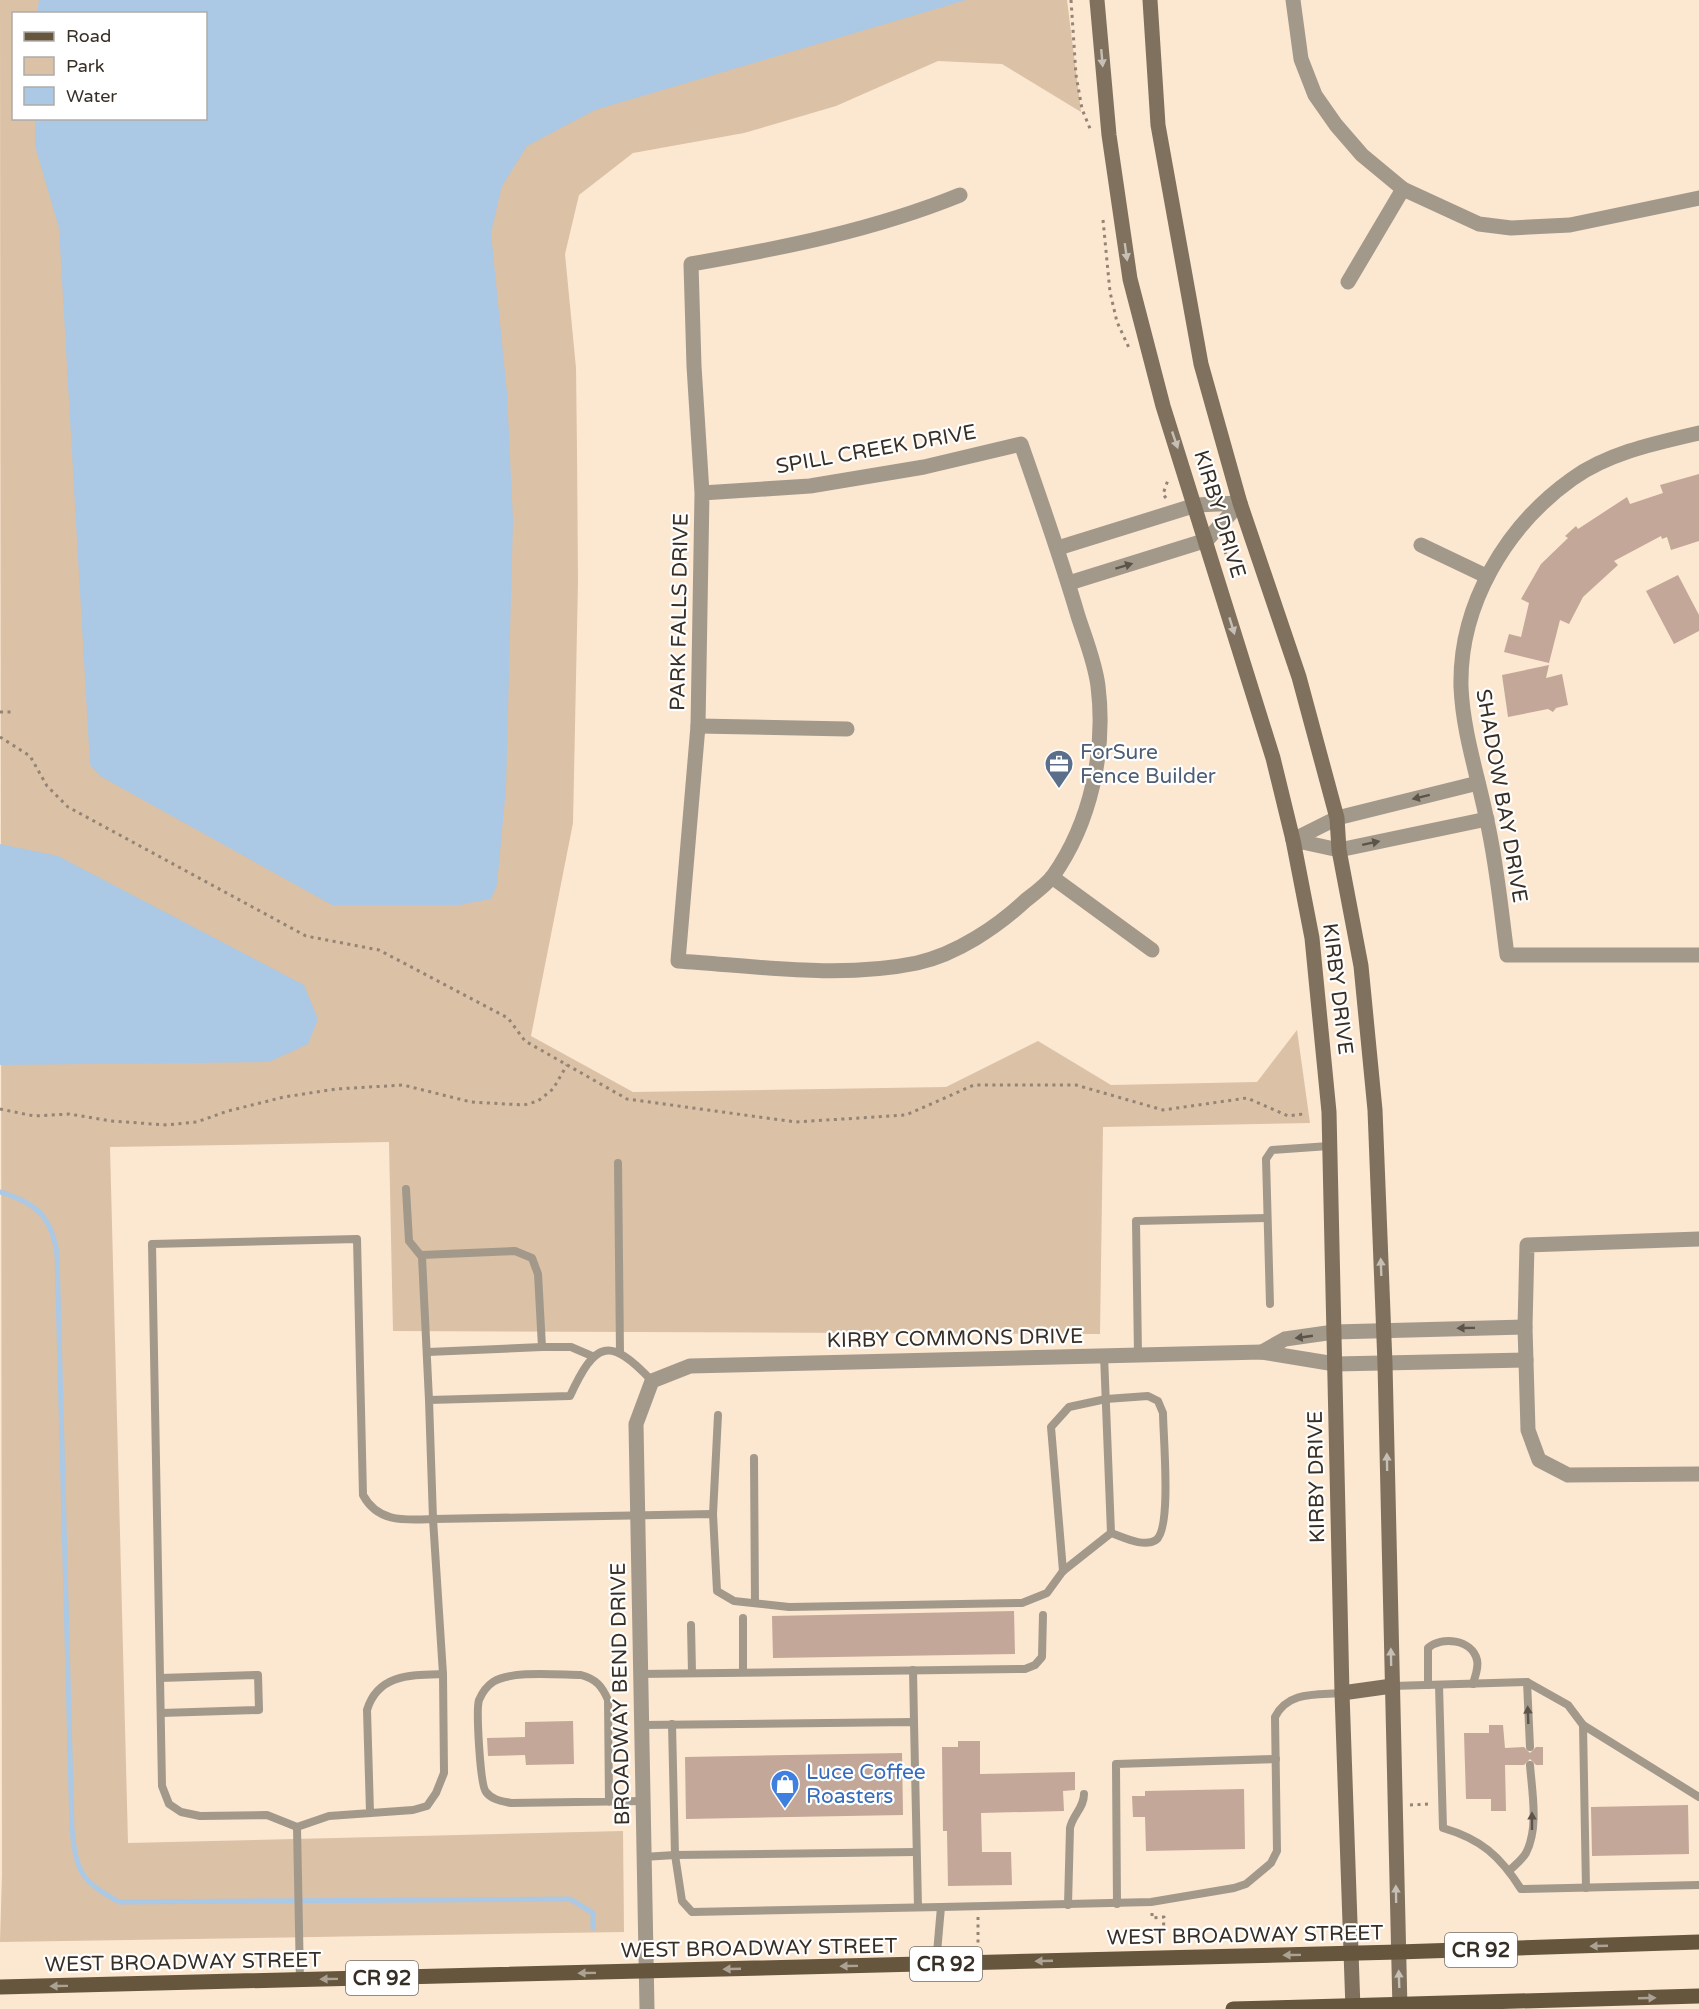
<svg xmlns="http://www.w3.org/2000/svg" width="1699" height="2009" font-family="'Varela Round',sans-serif">
<rect width="100%" height="100%" fill="#fce7d1"/>
<path fill="#dbc1a5" fill-rule="evenodd" d="M0,0H1067L1081,112L1002,64L938,61L836,106L744,133L633,153L579,195L565,254L576,368L577,451L578,581L573,823L531,1036L633,1092L946,1087L1038,1041L1111,1085L1257,1082L1297,1030L1310,1123L1103,1127L1100,1334L393,1331L389,1142L110,1147L128,1843L623,1831L624,1932L0,1942L2,1875ZM14,14H206V118H14Z"/>
<g fill="#abc8e4">
<path d="M39,0H966L595,110L527,146L502,186L491,233L507,393L513,520L506,788L497,885L491,899L459,905H332L100,776L90,765L59,228L35,146V119L206,118V14L37,13Z"/>
<path d="M0,844L58,856L304,985L318,1019L308,1044L269,1062L0,1065Z"/>
</g>
<g fill="none" stroke-linecap="round" stroke-linejoin="round">
<path stroke="#abc8e4" stroke-width="5" d="M0,1192C36,1203 51,1216 57,1253L72,1830C77,1873 80,1880 119,1902L570,1899L593,1913V1928"/>
</g>
<g fill="#c3a799">
<path d="M1699,474V541L1671,550L1667,537L1662,539L1661,536L1614,561L1618,565L1583,597L1569,624L1560,620L1549,663L1504,652L1509,634L1521,637L1529,603L1521,599L1541,564L1568,538L1565,536L1576,526L1578,529L1627,497L1630,504L1663,493L1660,485Z"/>
<path d="M1678,575L1699,615V631L1674,644L1646,591Z"/>
<path d="M1549,665L1546,678L1562,674L1568,705L1556,708L1553,712L1548,709L1508,717L1502,675Z"/>
<path d="M1014,1611L1015,1654L773,1658L772,1616Z"/>
<path d="M573,1721L574,1764L526,1765L525,1755L488,1756L487,1738L525,1737V1722Z"/>
<path d="M1489,1725H1503L1505,1748L1524,1747L1530,1753L1536,1747H1543V1765H1536L1530,1759L1524,1765H1505L1506,1811H1491V1799H1466L1464,1733H1489Z"/>
<path d="M958,1741H980V1774L1075,1772V1790L1063,1791L1064,1811L981,1813L982,1852H1011L1012,1885L948,1886L947,1831H943L942,1747H958Z"/>
<path d="M902,1753L903,1815L686,1819L685,1757Z"/>
<path d="M1244,1789L1245,1849L1146,1851L1145,1817H1133L1132,1796H1145V1791Z"/>
<path d="M1688,1805L1689,1854L1592,1856L1591,1807Z"/>
</g>
<g fill="none" stroke-linecap="round" stroke-linejoin="round">
<g stroke="#938475" stroke-width="3" stroke-dasharray="3 4.5" stroke-linecap="butt">
<path d="M1071,0L1076,75L1082,109L1091,131"/>
<path d="M1103,220L1110,292L1117,322L1130,350"/>
<path d="M1166,498L1163,494L1168,480"/>
<path d="M1224,553L1238,549"/>
<path d="M0,712H11"/>
<path d="M0,737L30,756L47,786L68,807L306,936L379,950L508,1018L525,1041L627,1099L796,1122L906,1115L974,1085H1076L1163,1110L1247,1098L1288,1116L1303,1114"/>
<path d="M0,1109L34,1116L69,1114L111,1121L167,1125L197,1122L228,1111L284,1097L336,1089L403,1085L471,1102L524,1105L538,1101L553,1089L567,1065"/>
<path d="M1410,1805L1430,1804"/>
<path d="M1152,1913V1918L1164,1917L1163,1937"/>
<path d="M978,1917V1943"/>
</g>
<g stroke="#a2998b" stroke-width="8">
<path d="M618,1163L620,1353"/>
<path d="M406,1189L409,1241L422,1257L429,1400"/>
<path d="M421,1255L515,1251L532,1258L538,1274L542,1347H571L592,1356"/>
<path d="M1270,1304L1266,1159L1272,1150L1329,1146"/>
<path d="M428,1352L542,1347"/>
<path d="M1138,1355L1136,1221L1267,1218"/>
<path d="M652,1381C609,1335 595,1342 570,1396L429,1400L433,1519L713,1514L717,1591L734,1601L789,1607L1022,1603L1047,1593L1063,1571L1111,1533L1104,1355"/>
<path d="M754,1458L755,1603"/>
<path d="M713,1514L718,1415"/>
<path d="M1063,1571L1051,1427L1069,1407L1106,1399L1148,1396L1158,1401L1163,1413C1163,1435 1172,1529 1156,1540C1144,1548 1123,1537 1111,1533"/>
<path d="M743,1618V1671"/>
<path d="M691,1625L692,1673"/>
<path d="M913,1670L914,1722"/>
<path d="M640,1674L1025,1669L1035,1665L1042,1657L1043,1615"/>
<path d="M160,1678L258,1675L259,1710L161,1713"/>
<path d="M1527,1682L1530,1747"/>
<path d="M1428,1685V1648C1441,1636 1472,1639 1477,1660C1479,1668 1475,1676 1473,1684"/>
<path d="M1439,1685L1443,1828C1481,1839 1500,1856 1521,1889L1699,1885"/>
<path d="M1392,1686L1527,1682L1568,1705L1583,1725L1699,1797"/>
<path d="M672,1724L675,1855L916,1852"/>
<path d="M642,1725L914,1722L918,1907"/>
<path d="M1583,1725L1586,1888"/>
<path d="M609,1802L608,1700C602,1686 596,1679 581,1675C560,1675 511,1670 493,1682C487,1686 482,1693 479,1700C476,1709 480,1785 486,1792C492,1800 502,1801 511,1803L643,1801"/>
<path d="M297,1827L267,1815L200,1816L181,1812L169,1804L162,1786L152,1244L357,1239L363,1495C378,1523 405,1520 433,1519L443,1674"/>
<path d="M297,1827L329,1816L413,1810L427,1806L436,1793L444,1773L443,1674C411,1675 378,1674 367,1710L370,1812"/>
<path d="M297,1827L300,1980"/>
<path d="M643,1857L675,1855L682,1901L692,1912L941,1907"/>
<path d="M1509,1871C1515,1865 1522,1860 1526,1853C1539,1828 1532,1792 1530,1765"/>
<path d="M1117,1904L1116,1764L1276,1759"/>
<path d="M1068,1905L1070,1828C1073,1814 1084,1808 1084,1794"/>
<path d="M936,1964L941,1907L1151,1902L1234,1888L1246,1884L1271,1863L1277,1851L1275,1717C1288,1691 1316,1695 1342,1693"/>
</g>
<g stroke="#a2998b" stroke-width="15">
<path d="M1293,0L1301,59L1315,95L1336,125L1362,155L1403,189L1479,224L1511,228L1570,225L1699,198"/>
<path d="M1348,282L1403,189"/>
<path d="M1699,433C1656,443 1608,453 1572,479C1506,526 1459,605 1461,687C1463,733 1478,776 1487,821C1497,865 1501,910 1507,955H1699"/>
<path d="M702,493L810,486L924,467L1021,444C1041,501 1061,558 1078,616C1085,638 1095,662 1098,686C1106,751 1091,822 1053,876C1046,885 1035,893 1026,900C997,927 957,954 917,963C840,979 756,966 678,961L698,726L702,493L694,366L691,264C783,248 874,230 960,195"/>
<path d="M1421,545L1486,576"/>
<path d="M1058,548L1196,505L1240,503"/>
<path d="M1069,583L1207,540L1240,503"/>
<path d="M698,726L847,729"/>
<path d="M1293,840L1339,850L1487,819"/>
<path d="M1293,840L1337,818L1478,783"/>
<path d="M1052,877L1152,950"/>
<path d="M1699,1239L1527,1245L1525,1327L1528,1430L1539,1460L1568,1475L1699,1474"/>
<path d="M1262,1352L1285,1339L1334,1332L1525,1327"/>
<path d="M647,2009L636,1424L652,1381L690,1366L1262,1352L1335,1364L1526,1360"/>
</g>
<g stroke="#7f715d" stroke-width="15">
<path d="M1097,0L1109,135L1130,279L1163,406L1273,758L1293,840L1312,938L1329,1112L1342,1693L1353,2009"/>
<path d="M1150,0L1158,125L1201,364L1240,503L1299,677L1337,818L1339,850L1361,966L1375,1110L1385,1364L1400,2009"/>
<path d="M1342,1693L1392,1686"/>
</g>
<g stroke="#66563d" stroke-width="15">
<path d="M0,1987L1398,1952L1699,1942"/>
<path d="M1233,2009L1699,1996"/>
</g>
</g>
<defs><path id="oneway-solid" d="M-6-.8H1V-3.2L6.5 0L1 3.2V.8H-6Z" transform="scale(1.5)"/></defs>
<g fill="#c5bfb6">
<use href="#oneway-solid" transform="translate(1102 58) rotate(85)"/>
<use href="#oneway-solid" transform="translate(1126 252) rotate(82)"/>
<use href="#oneway-solid" transform="translate(1175 440) rotate(71)"/>
<use href="#oneway-solid" transform="translate(1232 626) rotate(73)"/>
<use href="#oneway-solid" transform="translate(1381 1267) rotate(-92)"/>
<use href="#oneway-solid" transform="translate(1387 1462) rotate(-91)"/>
<use href="#oneway-solid" transform="translate(1391 1657) rotate(-91)"/>
<use href="#oneway-solid" transform="translate(1396 1894) rotate(-91)"/>
<use href="#oneway-solid" transform="translate(1399 1979) rotate(-92)"/>
</g>
<g fill="#5c5449">
<use href="#oneway-solid" transform="translate(1124 566) rotate(-17)"/>
<use href="#oneway-solid" transform="translate(1421 797) rotate(166)"/>
<use href="#oneway-solid" transform="translate(1371 843) rotate(-12)"/>
<use href="#oneway-solid" transform="translate(1466 1328) rotate(179)"/>
<use href="#oneway-solid" transform="translate(1304 1337) rotate(172)"/>
<use href="#oneway-solid" transform="translate(1528 1715) rotate(-92)"/>
<use href="#oneway-solid" transform="translate(1532 1821) rotate(-90)"/>
</g>
<g fill="#aba294">
<use href="#oneway-solid" transform="translate(1599 1946) rotate(178)"/>
<use href="#oneway-solid" transform="translate(1292 1955) rotate(179)"/>
<use href="#oneway-solid" transform="translate(1044 1961) rotate(178)"/>
<use href="#oneway-solid" transform="translate(849 1966) rotate(179)"/>
<use href="#oneway-solid" transform="translate(732 1969) rotate(178)"/>
<use href="#oneway-solid" transform="translate(587 1973) rotate(179)"/>
<use href="#oneway-solid" transform="translate(329 1979) rotate(179)"/>
<use href="#oneway-solid" transform="translate(59 1986) rotate(179)"/>
<use href="#oneway-solid" transform="translate(1647 1998) rotate(-2)"/>
</g>
<defs>
<g id="office-pin" transform="scale(1.5)"><path d="M0 17L-7.5 6A9.5 9.5 0 1 1 7.5 6Z" fill="#5c6f8a" stroke="#fff"/><path d="M-6-3h4V-5.5h4V-3h4V5H-6ZM-1-4.5V-3h2v-1.5ZM-6 0V1H6V0Z" fill="#fff"/></g>
<g id="shop-pin" transform="scale(1.5)"><path d="M0 17L-7.5 6A9.5 9.5 0 1 1 7.5 6Z" fill="#3f7fe0" stroke="#fff"/><path d="M-5-2.5h2.3a2.7 3.5 0 0 1 5.4 0H5L5.5 6h-11ZM-1.5-2.5h3a1.5 2.3 0 0 0-3 0Z" fill="#fff"/></g>
</defs>
<g fill-rule="evenodd">
<use href="#office-pin" x="1059" y="764"/>
<use href="#shop-pin" x="785" y="1784"/>
</g>
<g text-anchor="middle" stroke-width="4.5" stroke-linejoin="round" paint-order="stroke">
<g fill="#fff" stroke="#736d67" stroke-width="1.5">
<rect x="1445" y="1933" width="72" height="34" rx="4.5"/>
<rect x="910" y="1947" width="72" height="34" rx="4.5"/>
<rect x="346" y="1961" width="72" height="34" rx="4.5"/>
</g>
<g font-size="20" font-weight="bold" fill="#372f26">
<text x="1481" y="1957">CR 92</text>
<text x="946" y="1971">CR 92</text>
<text x="382" y="1985">CR 92</text>
</g>
<g font-size="21" fill="#372f26" stroke="#fff">
<text transform="translate(876 449) rotate(-10)" y="7">SPILL CREEK DRIVE</text>
<text transform="translate(1220 514) rotate(73)" y="7">KIRBY DRIVE</text>
<text transform="translate(679 612) rotate(-89)" y="7">PARK FALLS DRIVE</text>
<text transform="translate(1502 796) rotate(80)" y="7">SHADOW BAY DRIVE</text>
<text transform="translate(1338 989) rotate(83)" y="7">KIRBY DRIVE</text>
<text transform="translate(955 1338) rotate(-1)" y="7">KIRBY COMMONS DRIVE</text>
<text transform="translate(1316 1477) rotate(-91)" y="7">KIRBY DRIVE</text>
<text transform="translate(620 1694) rotate(-91)" y="7">BROADWAY BEND DRIVE</text>
<text transform="translate(1245 1935) rotate(-1)" y="7">WEST BROADWAY STREET</text>
<text transform="translate(759 1948) rotate(-1)" y="7">WEST BROADWAY STREET</text>
<text transform="translate(183 1962) rotate(-1)" y="7">WEST BROADWAY STREET</text>
</g>
<g font-size="21" fill="#4e5e75" stroke="#fff" text-anchor="start">
<text x="1080" y="759">ForSure<tspan x="1080" dy="24">Fence Builder</tspan></text>
</g>
<g font-size="21" fill="#366cbe" stroke="#fff" text-anchor="start">
<text x="806" y="1779">Luce Coffee<tspan x="806" dy="24">Roasters</tspan></text>
</g>
</g>
<rect x="12" y="12" width="195" height="108" fill="#ffffff" stroke="#afaca8" stroke-width="1.5"/>
<rect x="24" y="32" width="30" height="9" fill="#66563d" stroke="#afaca8" stroke-width="1.5"/>
<text x="66" y="42" font-size="18" fill="#372f26">Road</text>
<rect x="24" y="57" width="30" height="18" fill="#dbc1a5" stroke="#afaca8" stroke-width="1.5"/>
<text x="66" y="72" font-size="18" fill="#372f26">Park</text>
<rect x="24" y="87" width="30" height="18" fill="#abc8e4" stroke="#afaca8" stroke-width="1.5"/>
<text x="66" y="102" font-size="18" fill="#372f26">Water</text>
</svg>
